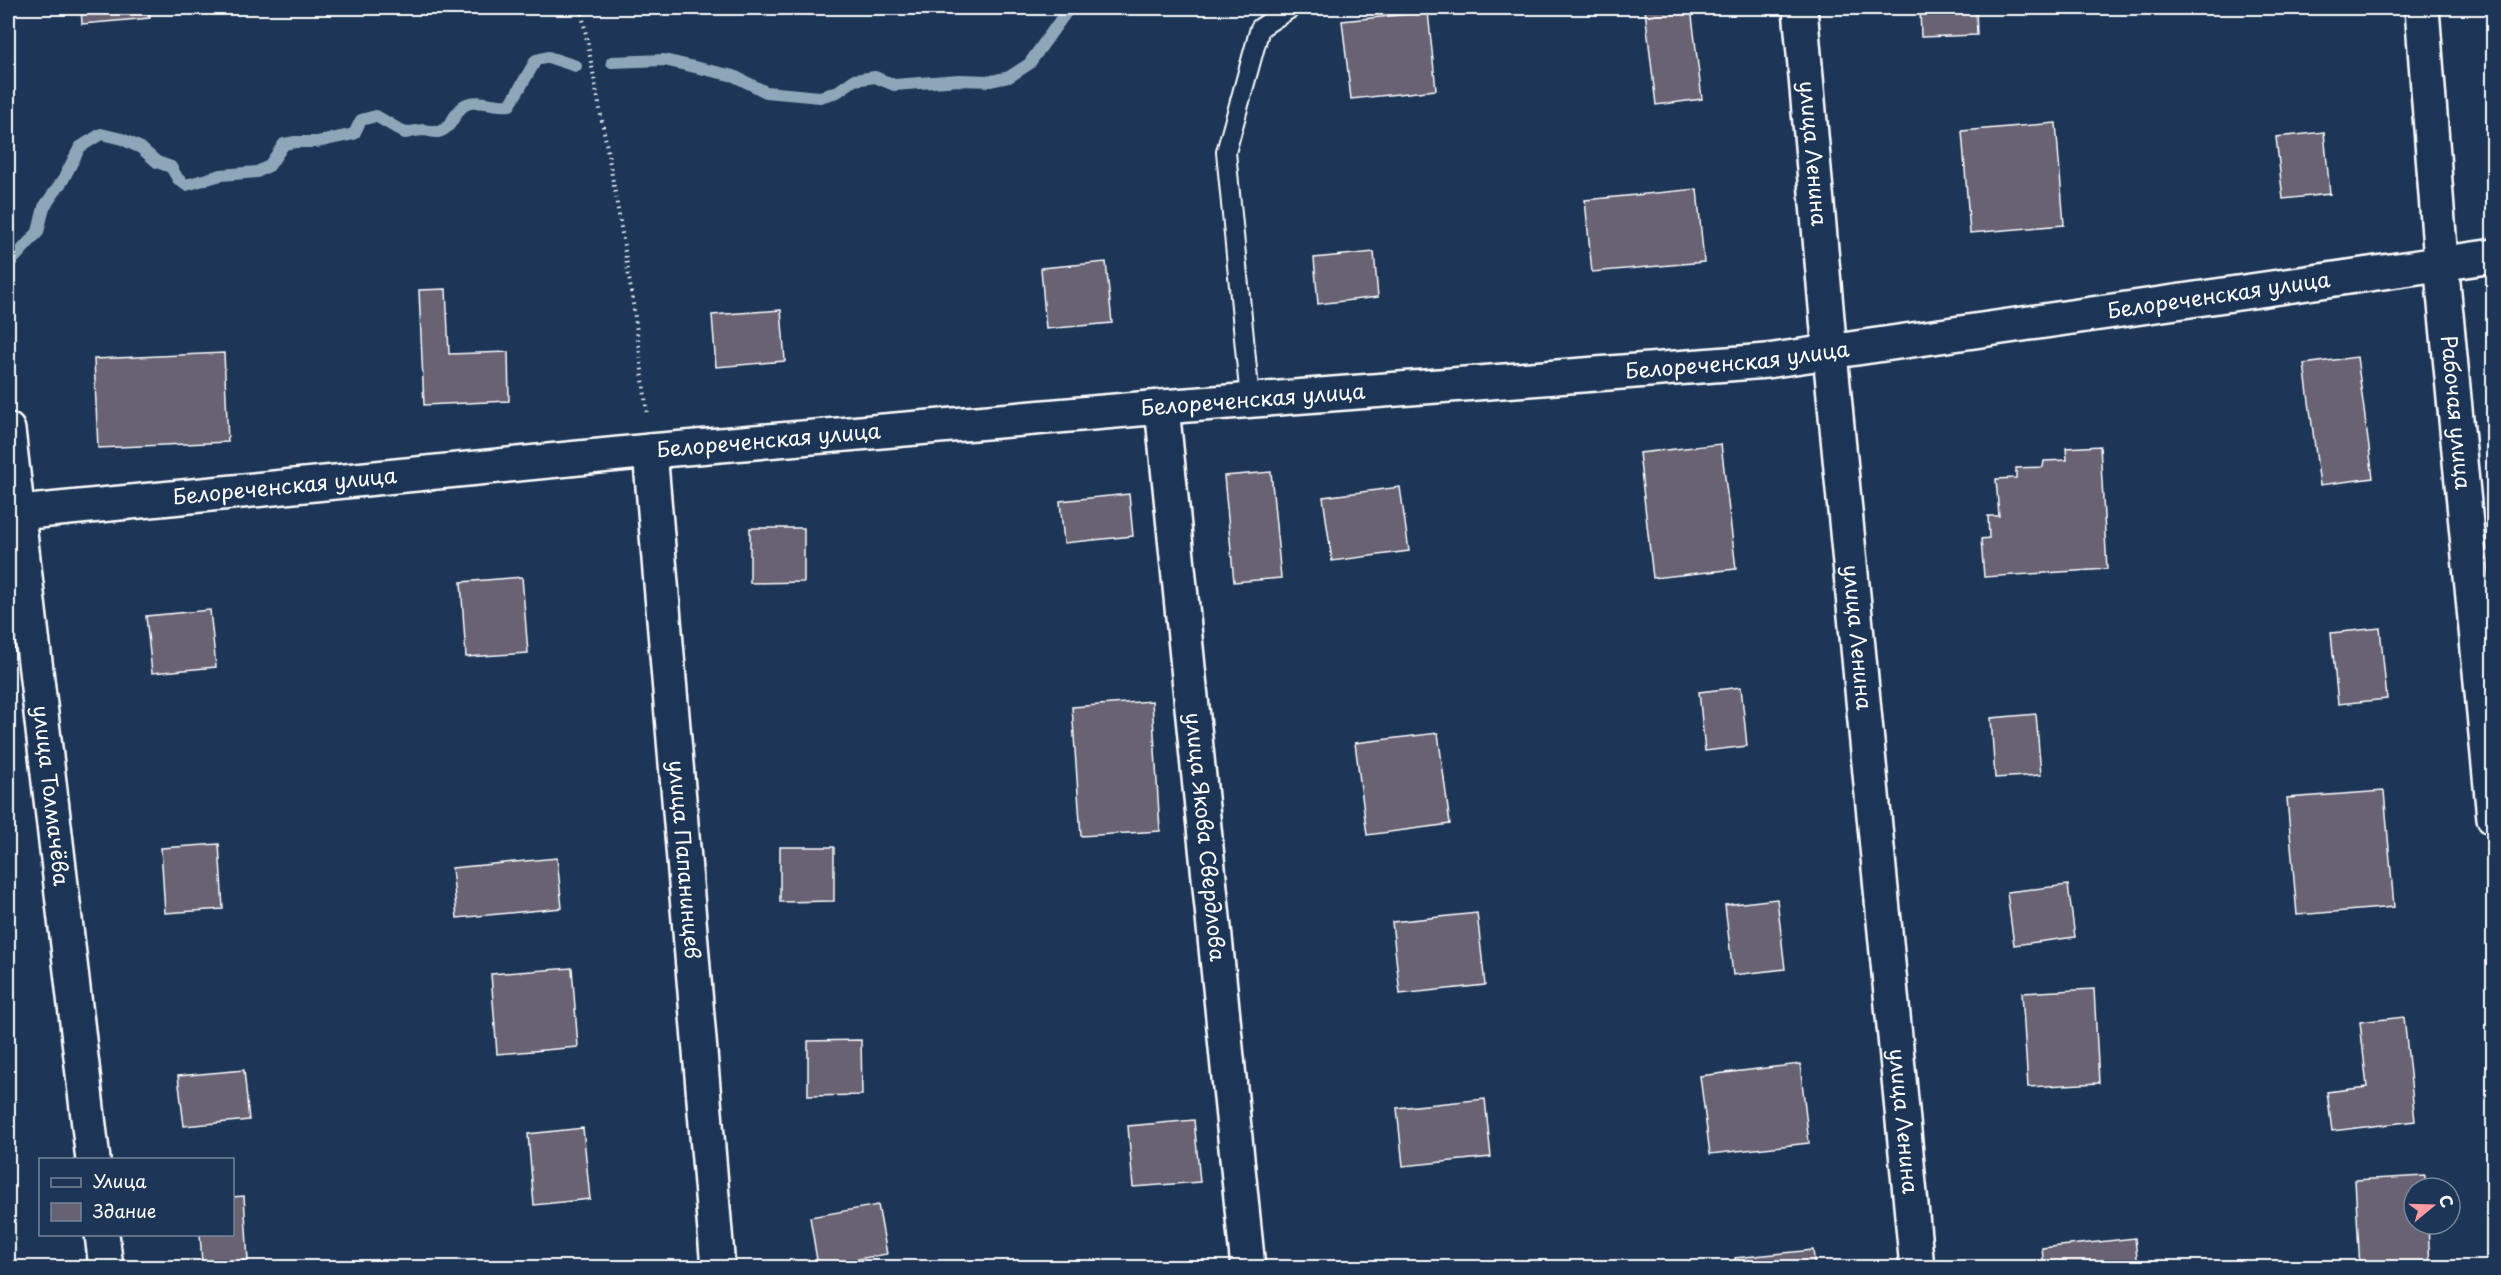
<svg xmlns="http://www.w3.org/2000/svg" width="2501" height="1275" font-family="'Playpen Sans',sans-serif">
<rect width="100%" height="100%" fill="#1d3557"/>
<filter id="ink" filterUnits="userSpaceOnUse"><feTurbulence type="fractalNoise" baseFrequency=".0167" numOctaves="2"/><feDisplacementMap in="SourceGraphic" scale="12" xChannelSelector="R" yChannelSelector="G"/><feConvolveMatrix kernelMatrix="1 2 1 2 8 2 1 2 1" color-interpolation-filters="sRGB"/></filter>
<g filter="url(#ink)">
<g fill="none" stroke-linecap="round" stroke-linejoin="round">
<g stroke="#8ea7b8" stroke-width="12">
<path d="M612,62L664,60L734,76L766,92L820,97L837,92L854,80L875,77L894,85L959,80L991,81L1009,77L1029,64L1069,8"/>
<path d="M8,265L38,232L44,207L63,180L80,147L101,134L122,139L141,148L157,162L171,167L178,179L186,185L221,175L257,172L269,166L284,144L295,142H317L354,134L361,120L376,116L405,133C411,132 418,130 424,130C433,131 438,135 446,128C454,122 456,108 467,104C480,99 496,107 510,105L536,60L548,57L576,66"/>
</g>
</g>
<g fill="#676273" stroke="#fff" stroke-width="1.5">
<path d="M81,8H149L150,18L82,24Z"/>
<path d="M1667,8H1691L1702,99L1656,105L1645,10Z"/>
<path d="M1920,8H1976L1977,35L1921,37Z"/>
<path d="M1428,12L1436,90L1351,99L1342,21Z"/>
<path d="M2056,123L2064,225L1970,233L1962,131Z"/>
<path d="M2324,132L2330,194L2283,199L2276,137Z"/>
<path d="M1697,189L1704,262L1592,272L1585,200Z"/>
<path d="M1374,252L1378,297L1318,304L1314,258Z"/>
<path d="M1106,262L1112,323L1046,329L1041,268Z"/>
<path d="M446,289L449,354L508,352L509,401L424,405L419,290Z"/>
<path d="M781,310L785,361L716,367L712,315Z"/>
<path d="M224,353L228,442L98,448L94,359Z"/>
<path d="M2357,357L2373,478L2320,485L2304,364Z"/>
<path d="M1721,444L1736,569L1653,578L1639,453Z"/>
<path d="M2100,446L2107,569L1984,577L1981,539L1989,538L1988,516H1999L1996,479L2016,478V468L2043,467L2044,461L2067,460L2066,448Z"/>
<path d="M1271,472L1281,578L1234,582L1224,476Z"/>
<path d="M1400,487L1409,551L1332,561L1323,497Z"/>
<path d="M1129,494L1133,536L1064,543L1060,501Z"/>
<path d="M750,528H804V582L750,583Z"/>
<path d="M522,577L528,653L466,657L461,582Z"/>
<path d="M210,610L216,667L152,673L146,616Z"/>
<path d="M2380,628L2387,699L2338,704L2331,633Z"/>
<path d="M1741,687L1747,746L1705,751L1699,692Z"/>
<path d="M1152,701L1160,831L1081,836L1072,707Z"/>
<path d="M2036,714L2041,775L1995,778L1991,718Z"/>
<path d="M1438,733L1450,824L1367,835L1355,743Z"/>
<path d="M2384,791L2394,907L2297,915L2287,798Z"/>
<path d="M219,844L223,909L165,913L161,848Z"/>
<path d="M780,847H834V901L780,902Z"/>
<path d="M557,858L562,908L457,918L452,868Z"/>
<path d="M2068,885L2075,937L2014,945L2007,892Z"/>
<path d="M1777,899L1785,969L1733,975L1725,905Z"/>
<path d="M1477,913L1485,985L1400,994L1392,922Z"/>
<path d="M572,968L578,1047L497,1054L491,974Z"/>
<path d="M2094,989L2099,1083L2028,1087L2022,993Z"/>
<path d="M2404,1017L2415,1121L2332,1131L2327,1092L2367,1087L2360,1022Z"/>
<path d="M861,1040L862,1095L808,1096V1041Z"/>
<path d="M1800,1064L1809,1143L1710,1154L1700,1076Z"/>
<path d="M244,1070L249,1120L184,1126L178,1076Z"/>
<path d="M1485,1099L1491,1157L1403,1166L1397,1108Z"/>
<path d="M1194,1120L1200,1182L1133,1187L1128,1126Z"/>
<path d="M583,1128L590,1199L534,1205L528,1134Z"/>
<path d="M2425,1176V1188H2414V1224H2428L2430,1268H2360L2355,1180Z"/>
<path d="M244,1196L248,1261L202,1263L200,1234H232V1197Z"/>
<path d="M878,1205L887,1254L818,1266L810,1217Z"/>
<path d="M2135,1238L2138,1268H2044L2042,1248Z"/>
<path d="M1813,1250L1815,1268H1736L1735,1258Z"/>
</g>
<g fill="none" stroke-linecap="round" stroke-linejoin="round">
<g stroke="#fff" stroke-width="22">
<path id="service" d="M1250,400L1226,152L1260,28L1291,8"/>
</g>
<g stroke="#fff" stroke-width="38">
<g id="minor">
<path id="s1" d="M2422,8L2441,262L2494,818"/>
<path id="s2" d="M1162,407L1248,1268"/>
<path id="s3" d="M8,430L93,1160"/>
<path id="s4" d="M650,451L718,1268"/>
<path id="s5" d="M8,514L650,451L1162,407L1767,361L2494,256"/>
<path d="M102,1234L106,1268"/>
</g>
</g>
<g stroke="#fff" stroke-width="38">
<g id="secondary">
<path id="s6" d="M1800,8L1830,353L1917,1268"/>
</g>
</g>
<path stroke="#fff" stroke-width="4" stroke-dasharray="1.5 4.5" stroke-linecap="butt" d="M581,8C606,143 633,278 647,415"/>
<use href="#service" stroke="#1d3557" stroke-width="18"/>
<use href="#minor" stroke="#1d3557" stroke-width="33"/>
<use href="#secondary" stroke="#1d3557" stroke-width="33"/>
</g>
</g>
<g text-anchor="middle" stroke-width="6" stroke-linejoin="round" paint-order="stroke">
<g font-size="21" fill="#fff" stroke="#1d3557">
<text dy="7" stroke="none"><textPath href="#s6" startOffset="146">улица Ленина</textPath></text>
<text dy="7" stroke="none"><textPath href="#s5" startOffset="2222">Белореченская улица</textPath></text>
<text dy="7" stroke="none"><textPath href="#s5" startOffset="1736">Белореченская улица</textPath></text>
<text dy="7" stroke="none"><textPath href="#s5" startOffset="1250">Белореченская улица</textPath></text>
<text dy="7" stroke="none"><textPath href="#s1" startOffset="406">Рабочая улица</textPath></text>
<text dy="7" stroke="none"><textPath href="#s5" startOffset="764">Белореченская улица</textPath></text>
<text dy="7" stroke="none"><textPath href="#s5" startOffset="278">Белореченская улица</textPath></text>
<text dy="7" stroke="none"><textPath href="#s6" startOffset="632">улица Ленина</textPath></text>
<text dy="7" stroke="none"><textPath href="#s3" startOffset="368">улица Толмачёва</textPath></text>
<text dy="7" stroke="none"><textPath href="#s2" startOffset="432">улица Якова Свердлова</textPath></text>
<text dy="7" stroke="none"><textPath href="#s4" startOffset="410">улица Папанинцев</textPath></text>
<text dy="7" stroke="none"><textPath href="#s6" startOffset="1118">улица Ленина</textPath></text>
</g>
</g>
<rect width="2501" height="1275" fill="none" stroke="#1d3557" stroke-width="30"/>
<rect x="15" y="15" width="2471" height="1245" fill="none" stroke="#fff" stroke-width="2" filter="url(#ink)"/>
<rect x="39" y="1158" width="195" height="78" fill="#1d3557" stroke="#77869a" stroke-width="1.5"/>
<rect x="51" y="1178" width="30" height="9" fill="#1d3557" stroke="#77869a" stroke-width="1.5"/>
<text x="93" y="1188" font-size="18" fill="#ffffff">Улица</text>
<rect x="51" y="1203" width="30" height="18" fill="#676273" stroke="#77869a" stroke-width="1.5"/>
<text x="93" y="1218" font-size="18" fill="#ffffff">Здание</text>
<g transform="translate(2432 1206) rotate(71)"><circle r="28" fill="#1d3557" stroke="#77869a" stroke-width="1.5"/>
<path d="M0-4.5L10 22L0 15L-10 22Z" fill="#ff9aa2"/>
<text y="-9" font-size="16" font-weight="bold" text-anchor="middle" fill="#ffffff">С</text>
</g>
</svg>
